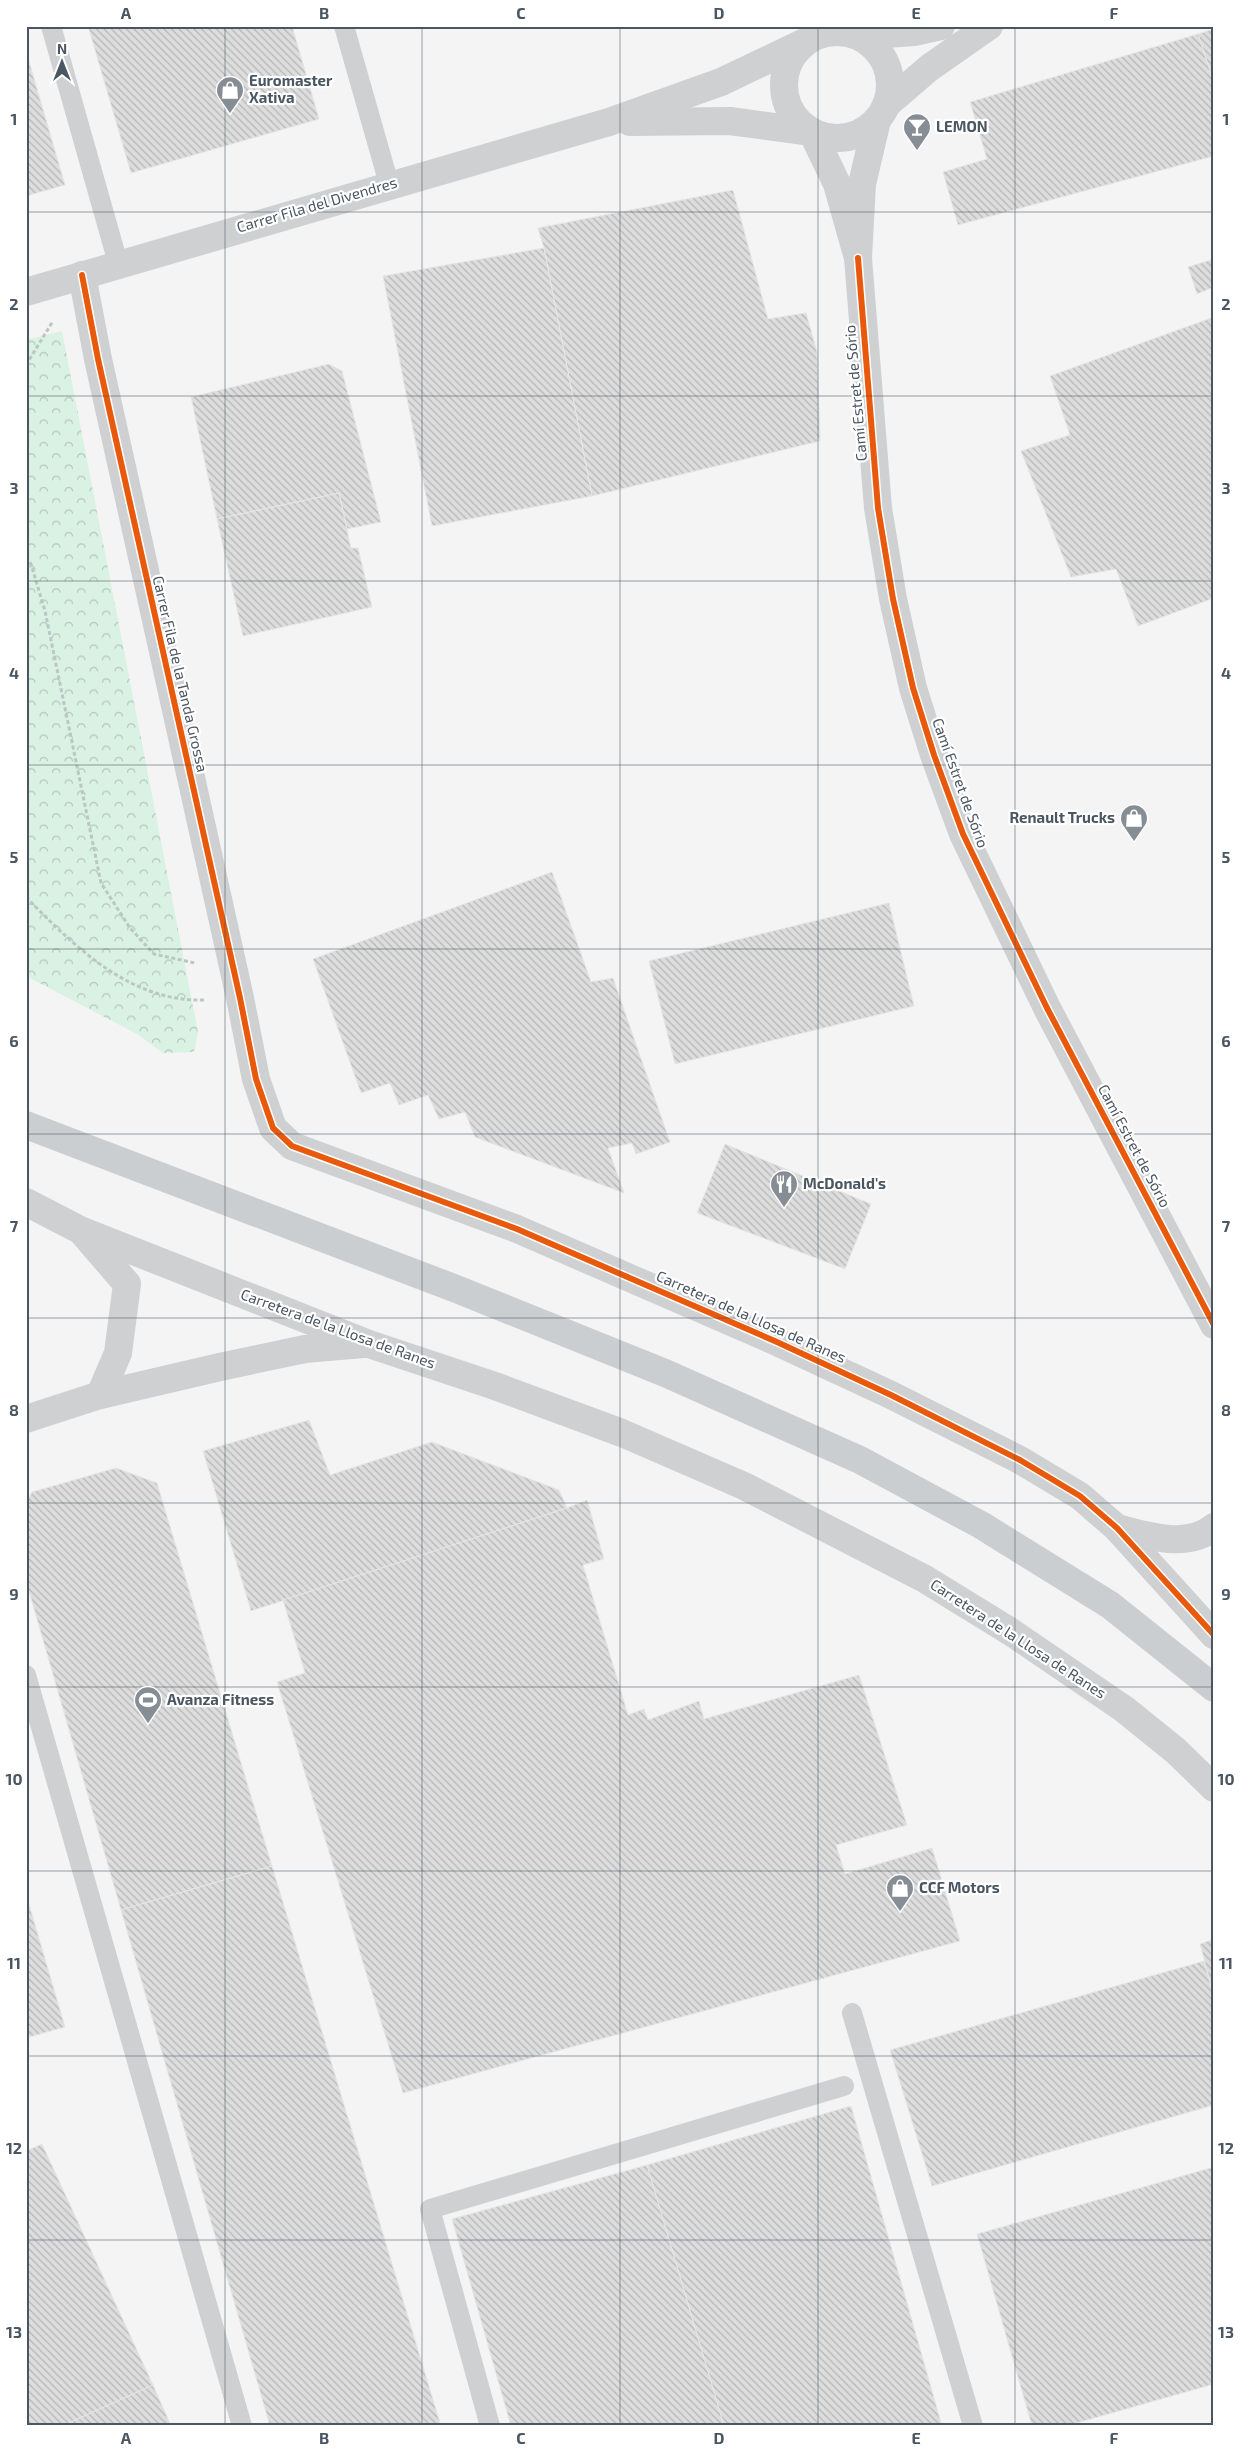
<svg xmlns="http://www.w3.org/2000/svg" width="1240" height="2452" font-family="'Exo 2',sans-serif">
<defs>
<pattern id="park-crowns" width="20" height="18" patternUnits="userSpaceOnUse" patternTransform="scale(1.25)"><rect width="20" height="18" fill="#d9f2e3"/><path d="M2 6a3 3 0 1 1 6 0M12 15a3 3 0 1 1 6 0" fill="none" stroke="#b2c7bb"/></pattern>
<pattern id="building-back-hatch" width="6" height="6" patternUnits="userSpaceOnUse" patternTransform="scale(1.25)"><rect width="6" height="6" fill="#ddddde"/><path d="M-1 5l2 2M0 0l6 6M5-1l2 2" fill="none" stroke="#b5b6b7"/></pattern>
</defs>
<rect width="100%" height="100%" fill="#f4f4f4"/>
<path fill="url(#park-crowns)" d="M62,331L198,1032L194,1052L163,1053L137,1034L26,976V340Z"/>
<g fill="url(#building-back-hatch)" stroke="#e5e6e7">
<path d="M88,26H292L319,119L131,173Z"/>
<path d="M1214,29V83L1198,34Z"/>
<path d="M1198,34L1214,83V156L958,225L943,172L987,159L970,102Z"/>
<path d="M26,51L65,185L26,196Z"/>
<path d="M733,190L768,319L806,313L817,352L820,441L592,496L544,248L538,228Z"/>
<path d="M544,248L592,496L432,526L383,276Z"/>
<path d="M1214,259V287L1197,294L1188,267Z"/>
<path d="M1214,317V598L1138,626L1116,569L1071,577L1021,451L1070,435L1050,376Z"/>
<path d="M329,364L342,371L381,522L347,529L339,493L217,519L191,397Z"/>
<path d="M339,493L351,548H358L372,607L243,636L217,519Z"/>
<path d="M552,872L591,982L613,978L670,1142L636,1154L632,1143L608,1148L624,1193L475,1137L465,1112L439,1119L428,1095L399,1105L390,1083L361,1093L313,959Z"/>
<path d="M889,903L914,1006L675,1064L649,961Z"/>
<path d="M725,1144L871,1204L845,1269L697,1213Z"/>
<path d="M309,1420L330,1475L432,1442L559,1490L567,1508L251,1611L203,1451Z"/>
<path d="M116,1468L157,1483L272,1866L121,1910L26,1581V1503L32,1492Z"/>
<path d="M587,1500L604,1559L583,1565L628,1715L644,1709L648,1720L699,1701L704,1719L859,1675L907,1825L836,1845L845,1874L932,1848L960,1941L403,2093L277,1682L305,1673L283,1600L567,1508Z"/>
<path d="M272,1866L441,2426H270L121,1910Z"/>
<path d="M26,1894L65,2027L26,2038Z"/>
<path d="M1214,1939V1997L1200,1944Z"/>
<path d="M1204,1961L1214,1997V2105L932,2186L890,2050Z"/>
<path d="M851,2106L942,2426H724L647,2165Z"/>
<path d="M42,2144L153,2385L62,2426H26V2151Z"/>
<path d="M647,2165L724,2426H511L452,2219Z"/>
<path d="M1214,2167V2384L1066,2426H1032L977,2234Z"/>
<path d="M153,2385L171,2426H62Z"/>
</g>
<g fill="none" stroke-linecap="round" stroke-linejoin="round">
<g stroke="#bcc7c4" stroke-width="3" stroke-dasharray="4 2.5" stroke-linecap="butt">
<path d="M26,365L53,321"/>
<path d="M26,557L31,564L45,611L101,883L130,928L154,954L195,963"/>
<path d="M26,897C75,947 131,1003 206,1000"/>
</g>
<g stroke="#ced0d2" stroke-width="20">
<path d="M51,26L118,263"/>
<path d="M344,26L389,184"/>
<path d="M26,1675L242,2426"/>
<path d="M852,2013L973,2426"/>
<path d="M490,2426L430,2209L844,2086"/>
</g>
<g stroke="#ced0d2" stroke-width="28">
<path d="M857,28L859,36L914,32L941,26"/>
<circle cx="837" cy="85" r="53"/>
<path d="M886,105L929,68L989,26"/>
<path d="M630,122L730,121L812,132L837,184L858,258L862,184L877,120"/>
<path d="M858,258L878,508L893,599L913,688L934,755L963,834L1047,1008L1214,1325"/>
<path d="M82,275L98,359L240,998L256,1079L273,1128L292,1146L517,1229L777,1342L891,1395L1020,1460L1080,1496L1117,1528L1214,1635"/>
<path d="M26,292L609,122L721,82L803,43"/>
<path d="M26,1202L80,1230L369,1344L495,1386L622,1433L744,1486L925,1579L1011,1632L1124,1709L1176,1751L1214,1788"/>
<path d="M84,1234L127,1284L118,1353L100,1395"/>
<path d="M26,1419L100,1395L220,1367L305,1349L363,1344"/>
<path d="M1117,1528C1146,1536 1188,1549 1214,1527"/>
</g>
<path stroke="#caced1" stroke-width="28" d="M26,1125L459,1290L665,1373L860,1460L981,1525L1110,1605L1214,1688"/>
<g stroke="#fff" stroke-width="9">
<g id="cycleway">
<path d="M858,258L878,508L893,599L913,688L934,755L963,834L1047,1008L1214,1325"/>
<path d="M82,275L98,359L240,998L256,1079L273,1128L292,1146L517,1229L777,1342L891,1395L1020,1460L1080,1496L1117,1528L1214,1635"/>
</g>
</g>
<use href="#cycleway" stroke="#e8590c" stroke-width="6"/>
</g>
<path fill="none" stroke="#4a5661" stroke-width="1" stroke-opacity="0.55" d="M225,26V2426M422,26V2426M620,26V2426M818,26V2426M1015,26V2426M26,212H1214M26,396H1214M26,581H1214M26,765H1214M26,949H1214M26,1134H1214M26,1318H1214M26,1503H1214M26,1687H1214M26,1871H1214M26,2056H1214M26,2240H1214"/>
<defs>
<g id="shop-pin" transform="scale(1.4375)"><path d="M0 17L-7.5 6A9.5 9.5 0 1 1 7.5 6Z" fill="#868d94" stroke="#fff"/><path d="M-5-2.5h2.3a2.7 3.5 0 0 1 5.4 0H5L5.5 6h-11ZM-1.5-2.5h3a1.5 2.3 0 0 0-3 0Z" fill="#fff"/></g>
<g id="bar-pin" transform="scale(1.4375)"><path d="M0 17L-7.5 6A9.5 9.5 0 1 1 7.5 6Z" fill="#868d94" stroke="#fff"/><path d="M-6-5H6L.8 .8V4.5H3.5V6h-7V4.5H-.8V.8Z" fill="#fff"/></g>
<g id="restaurant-pin" transform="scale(1.4375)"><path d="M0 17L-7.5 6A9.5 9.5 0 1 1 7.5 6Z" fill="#868d94" stroke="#fff"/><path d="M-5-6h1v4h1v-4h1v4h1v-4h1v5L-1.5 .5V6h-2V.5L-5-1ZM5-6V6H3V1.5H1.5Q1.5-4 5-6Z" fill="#fff"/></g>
<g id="stadium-pin" transform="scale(1.4375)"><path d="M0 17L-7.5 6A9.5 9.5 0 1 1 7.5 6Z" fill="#868d94" stroke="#fff"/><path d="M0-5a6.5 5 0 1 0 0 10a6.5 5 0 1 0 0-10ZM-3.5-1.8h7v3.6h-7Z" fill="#fff"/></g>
</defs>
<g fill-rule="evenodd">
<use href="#shop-pin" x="230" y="90"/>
<use href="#bar-pin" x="917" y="127"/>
<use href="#shop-pin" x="1134" y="818"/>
<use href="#restaurant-pin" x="784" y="1184"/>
<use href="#stadium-pin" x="148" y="1700"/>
<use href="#shop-pin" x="900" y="1888"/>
</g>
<g text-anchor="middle" stroke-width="4.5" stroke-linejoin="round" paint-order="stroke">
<g font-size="15" font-weight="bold" fill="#4a5661" stroke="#fff" text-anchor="start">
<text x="249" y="86">Euromaster<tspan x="249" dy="17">Xativa</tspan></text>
<text x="936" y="132">LEMON</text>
<text x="1115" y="823" text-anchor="end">Renault Trucks</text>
<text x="803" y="1189">McDonald's</text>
<text x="167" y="1705">Avanza Fitness</text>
<text x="919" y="1893">CCF Motors</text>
</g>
<g font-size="15" fill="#4a5661" stroke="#fff">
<text transform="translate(317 205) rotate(-16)" y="5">Carrer Fila del Divendres</text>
<text transform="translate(856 393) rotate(-95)" y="5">Camí Estret de Sório</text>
<text transform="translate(180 674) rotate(77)" y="5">Carrer Fila de la Tanda Grossa</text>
<text transform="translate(960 783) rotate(70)" y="5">Camí Estret de Sório</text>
<text transform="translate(1134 1146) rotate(62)" y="5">Camí Estret de Sório</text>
<text transform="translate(751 1317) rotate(24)" y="5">Carretera de la Llosa de Ranes</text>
<text transform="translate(338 1329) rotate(20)" y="5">Carretera de la Llosa de Ranes</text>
<text transform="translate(1018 1639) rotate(33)" y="5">Carretera de la Llosa de Ranes</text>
</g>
</g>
<rect width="1240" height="2452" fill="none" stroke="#ffffff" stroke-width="55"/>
<g transform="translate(62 62)" stroke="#ffffff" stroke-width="4" paint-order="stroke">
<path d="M0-4L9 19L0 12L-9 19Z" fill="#4a5661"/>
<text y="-8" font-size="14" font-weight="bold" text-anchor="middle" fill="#4a5661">N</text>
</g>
<rect x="28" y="28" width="1184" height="2396" fill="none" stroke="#4a5661" stroke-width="2"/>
<g font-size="16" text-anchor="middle" font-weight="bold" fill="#4a5661">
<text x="126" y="19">A</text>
<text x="324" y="19">B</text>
<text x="521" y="19">C</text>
<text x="719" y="19">D</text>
<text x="916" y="19">E</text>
<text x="1114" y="19">F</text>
<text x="14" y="125">1</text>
<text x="1226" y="125">1</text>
<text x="14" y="310">2</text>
<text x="1226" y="310">2</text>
<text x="14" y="494">3</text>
<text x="1226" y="494">3</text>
<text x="14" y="679">4</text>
<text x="1226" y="679">4</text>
<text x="14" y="863">5</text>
<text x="1226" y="863">5</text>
<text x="14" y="1047">6</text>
<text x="1226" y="1047">6</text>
<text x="14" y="1232">7</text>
<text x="1226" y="1232">7</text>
<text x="14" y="1416">8</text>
<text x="1226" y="1416">8</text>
<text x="14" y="1600">9</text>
<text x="1226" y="1600">9</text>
<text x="14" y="1785">10</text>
<text x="1226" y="1785">10</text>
<text x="14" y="1969">11</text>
<text x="1226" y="1969">11</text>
<text x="14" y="2154">12</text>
<text x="1226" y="2154">12</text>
<text x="14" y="2338">13</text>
<text x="1226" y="2338">13</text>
<text x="126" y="2444">A</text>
<text x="324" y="2444">B</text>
<text x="521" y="2444">C</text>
<text x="719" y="2444">D</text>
<text x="916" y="2444">E</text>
<text x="1114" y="2444">F</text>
</g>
</svg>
